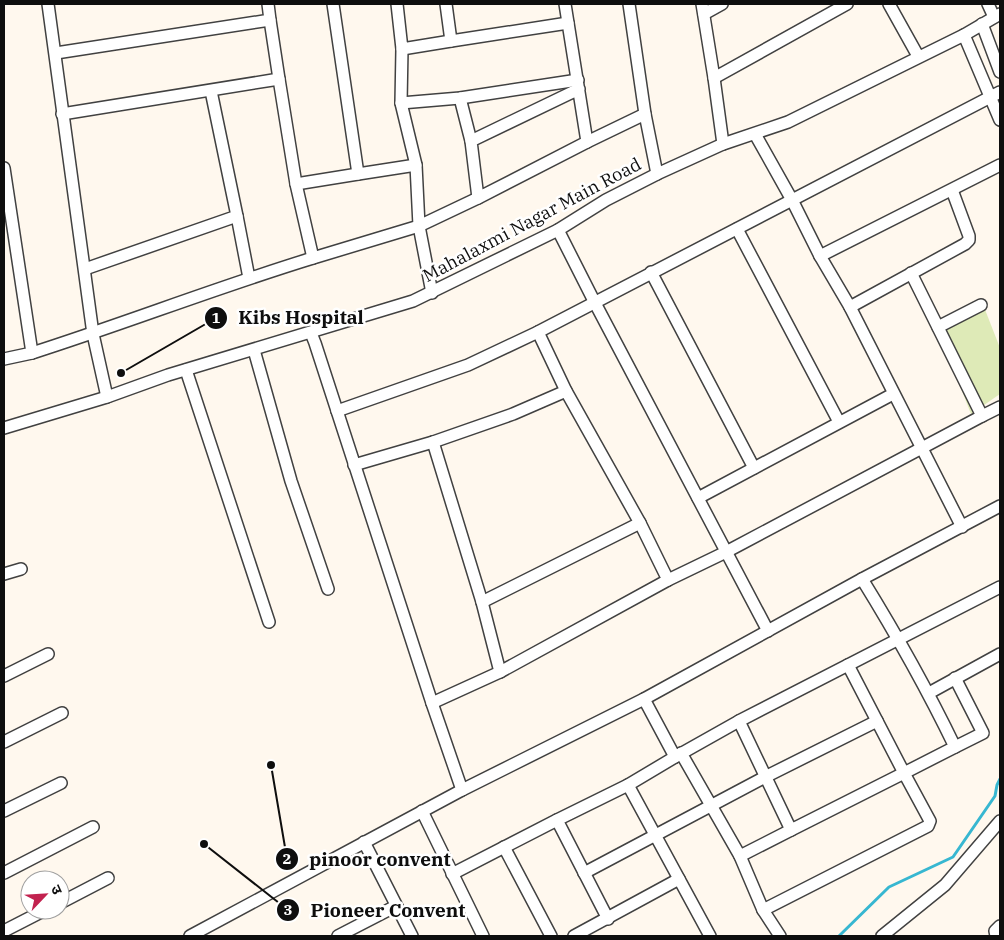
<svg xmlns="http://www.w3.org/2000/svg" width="1004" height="940" font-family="'IBM Plex Serif','Noto Sans Devanagari',serif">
<rect width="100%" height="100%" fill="#fff8ee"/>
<path fill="#deeab7" d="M984,307L1000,348V394L971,414L939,332Z"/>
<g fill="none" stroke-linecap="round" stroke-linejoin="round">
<path stroke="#37b7d1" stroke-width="3" d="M839,936L889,887L953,857L995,796L997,785L1000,779"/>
<g stroke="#414141" stroke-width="14">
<g id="minor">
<path d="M48,4L93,334L107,397"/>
<path d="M397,4L402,49L451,41"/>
<path d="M446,4L451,41L568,23"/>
<path d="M565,4L587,142L478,198L471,141L579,89"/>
<path d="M629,4L645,114L657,174"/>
<path d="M702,4L714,78L847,4"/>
<path d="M889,4L918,56"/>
<path d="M988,4L994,17"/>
<path d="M704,14L722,4"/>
<path d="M982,24L1000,72"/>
<path d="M964,35L1000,120"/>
<path d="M402,49L401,103L416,165"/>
<path d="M56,53L270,20L268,4"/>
<path d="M714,78L723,144"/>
<path d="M279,79L296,184L313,258L419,226L416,165L358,174L333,4"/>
<path d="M460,98L471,141"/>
<path d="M401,103L460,98L578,80"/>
<path d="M62,114L279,79L270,20"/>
<path d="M755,134L792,200L820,256L850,307L962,527"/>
<path d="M587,142L645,114"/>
<path d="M4,168L32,353L4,359"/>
<path d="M296,184L358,174"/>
<path d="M237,216L249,278"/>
<path d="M737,229L839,422"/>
<path d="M558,230L595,303L768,631"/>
<path d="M820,256L1000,165"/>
<path d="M85,269L237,216L211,91"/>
<path d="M651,272L754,468"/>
<path d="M432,293L419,226L478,198"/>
<path d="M850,307L965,244L969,240V236L952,190"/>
<path d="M938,327L981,305"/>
<path d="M538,332L566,391"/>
<path d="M311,333L315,343L432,703L462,790"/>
<path d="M254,350L291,481L328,589"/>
<path d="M32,353C126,323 218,287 313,258"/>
<path d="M186,370L269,622"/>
<path d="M337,411L468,365L538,332L1000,92"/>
<path d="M982,416L1000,407"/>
<path d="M4,428L107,397L168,375L413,301L558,230L606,200L657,174L723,144L788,122L964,35L1000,14"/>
<path d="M354,465L433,442L513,414L566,391L640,523L482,602"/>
<path d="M698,498L893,394"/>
<path d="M4,574L21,569"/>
<path d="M668,580L726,552L982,416L911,273"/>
<path d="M848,665L904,773L955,747C927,689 896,634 862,579"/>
<path d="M500,672L668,580L640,523"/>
<path d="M4,676L48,654"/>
<path d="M955,678L983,733L955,747"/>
<path d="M929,693L1000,654"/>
<path d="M644,699L675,757L739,721"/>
<path d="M432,703L500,672L482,602L433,442"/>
<path d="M4,742L62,713"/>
<path d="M681,753L740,856L763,910L780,936"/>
<path d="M628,785L710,936"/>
<path d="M4,811L61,783"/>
<path d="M422,811L483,936"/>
<path d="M364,842L412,936"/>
<path d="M504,847L551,936"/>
<path d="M740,856L791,830"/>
<path d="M4,873L93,827"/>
<path d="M584,873L765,777L877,721"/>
<path d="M452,874L557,820"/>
<path d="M60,903L108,878"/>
<path d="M763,910L928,826L930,821L904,773L791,830L739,721L1000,587"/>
<path d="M608,919L557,820L628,785L675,757"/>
<path d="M4,931L45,910"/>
<path d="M190,936L462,790L644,699L862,579L1000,506"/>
<path d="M338,936L396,906"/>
<path d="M574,936L679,879"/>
<path d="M882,936L945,885L1000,821"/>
<path d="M996,936L995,931L1000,926"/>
</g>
</g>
<use href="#minor" stroke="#fff" stroke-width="11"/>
</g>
<g text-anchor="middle" stroke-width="5" stroke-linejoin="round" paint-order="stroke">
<g font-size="18" fill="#0e0e0e" stroke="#fff">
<text transform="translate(532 220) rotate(-28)" y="6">Mahalaxmi Nagar Main Road</text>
</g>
</g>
<path fill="none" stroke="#0e0e0e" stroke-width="2" d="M121 373L216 318M271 765L287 859M204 844L288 910"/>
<g fill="#0e0e0e" stroke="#fff" stroke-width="2">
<circle cx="121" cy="373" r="5"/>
<circle cx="271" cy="765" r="5"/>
<circle cx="204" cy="844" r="5"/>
<circle cx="216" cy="318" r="12"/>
<circle cx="287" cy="859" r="12"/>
<circle cx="288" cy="910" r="12"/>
</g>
<g font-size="15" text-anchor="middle" font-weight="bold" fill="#fff">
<text x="216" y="323">1</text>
<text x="287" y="864">2</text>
<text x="288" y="915">3</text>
</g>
<g font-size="19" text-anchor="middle" font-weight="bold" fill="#0e0e0e" stroke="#fff" stroke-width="5" stroke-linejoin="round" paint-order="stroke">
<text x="301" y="324">Kibs Hospital</text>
<text x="380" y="866">pinoor convent</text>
<text x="388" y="917">Pioneer Convent</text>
</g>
<rect width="1004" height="940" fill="none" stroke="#0e0e0e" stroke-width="10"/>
<g transform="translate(45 895) rotate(65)"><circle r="24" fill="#ffffff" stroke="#9f9f9f"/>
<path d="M0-4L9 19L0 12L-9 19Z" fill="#c2224f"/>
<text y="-8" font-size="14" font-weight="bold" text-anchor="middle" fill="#0e0e0e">उ</text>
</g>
</svg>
